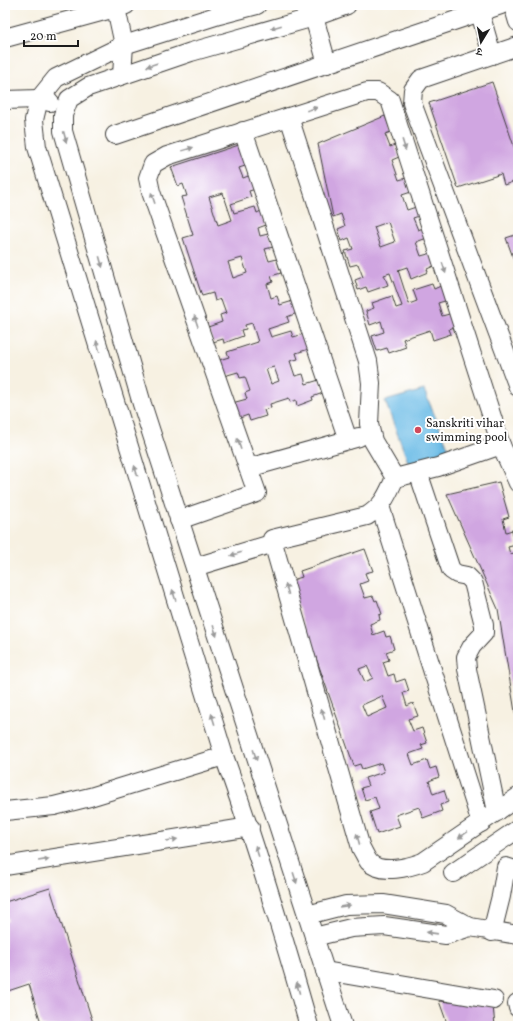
<svg xmlns="http://www.w3.org/2000/svg" width="523" height="1031" font-family="Vollkorn,'Noto Serif Devanagari',serif">
<rect width="100%" height="100%" fill="#fff"/>
<filter id="ink" filterUnits="userSpaceOnUse"><feTurbulence type="fractalNoise" baseFrequency=".025" numOctaves="2"/><feDisplacementMap in="SourceGraphic" scale="8" xChannelSelector="R" yChannelSelector="G"/><feConvolveMatrix kernelMatrix="1 2 1 2 8 2 1 2 1" color-interpolation-filters="sRGB"/></filter>
<filter id="wash" filterUnits="userSpaceOnUse"><feTurbulence type="fractalNoise" baseFrequency=".012" numOctaves="4" result="noise"/><feDisplacementMap in="SourceGraphic" scale="16" xChannelSelector="R" yChannelSelector="G"/><feGaussianBlur stdDeviation="0.9" result="paint"/><feColorMatrix in="noise" values="0 0 0 0 0 0 0 0 0 0 0 0 0 0 0 0 0 1.4 0 .05"/><feComposite in="paint" operator="in"/></filter>
<g filter="url(#wash)">
<rect width="100%" height="100%" fill="#f7f1e2"/>
<path fill="#6bbbe6" stroke="#446c81" d="M424,390L453,459L411,470L385,401Z"/>
<g id="blocks">
<g fill="#d0a6e1" fill-rule="evenodd">
<path d="M492,82L518,158V180L504,185L501,174L458,188L429,103Z"/>
<path d="M385,116L391,132L385,134L390,147L395,145L399,157L392,160L399,180L406,178L411,192L402,195L407,210L416,207L419,216L413,218L418,230L423,228L427,238L416,242L421,256L432,253L436,265L427,269L428,272L411,279L407,267L398,270L409,304L417,301L413,290L432,284L434,289L443,285L448,300L438,303L442,316L453,313L457,326L449,329L451,334L433,340L430,330L403,339L406,347L389,353L387,348L377,351L372,336L384,332L381,321L370,325L366,311L374,308L372,303L392,296L396,308L402,306L390,273L384,275L388,285L368,292L366,287L358,290L355,280L363,277L358,264L350,266L345,251L353,249L349,238L342,241L338,229L345,226L341,214L333,217L318,144ZM388,222L395,242L381,247L374,227Z"/>
<path d="M242,144L248,165L239,168L243,178L251,175L256,189L249,191L251,197L231,204L234,213L255,207L257,213L261,211L266,225L258,228L260,236L268,234L273,247L265,249L269,261L277,259L281,273L271,276L273,282L267,284L271,298L277,296L280,305L293,301L297,313L287,317L289,322L268,329L271,337L291,331L293,337L304,334L309,349L296,353L298,359L290,361L295,376L303,374L306,384L319,380L323,393L312,397L313,400L297,406L296,400L290,402L289,398L270,404L271,408L264,410L266,416L250,421L248,415L237,419L232,403L247,399L245,393L250,391L245,377L240,378L238,372L224,376L219,360L229,357L227,352L258,342L252,323L245,325L246,329L241,330L243,336L224,343L223,339L213,342L208,327L222,322L220,315L226,313L221,299L215,301L213,293L202,296L183,238L193,235L181,197L187,196L183,184L178,186L171,167ZM223,193L232,220L218,225L209,197ZM242,258L247,273L233,278L228,262ZM274,367L279,381L271,384L266,369Z"/>
<path d="M518,234V271L506,238Z"/>
<path d="M499,482L509,517L503,519L506,532L512,530L516,545L508,547L510,554L518,552L517,724L498,609L447,494Z"/>
<path d="M365,549L373,571L365,573L368,581L360,584L365,598L373,596L375,601L377,600L382,614L379,615L380,620L370,624L373,635L384,631L386,637L390,636L394,649L386,652L389,660L383,662L388,676L394,674L396,682L405,679L409,691L403,693L407,706L413,703L418,716L408,719L413,731L422,728L427,743L421,745L423,749L409,754L413,765L427,760L430,769L436,767L439,777L429,781L433,794L444,790L448,802L440,805L442,811L423,818L419,807L396,815L400,826L377,834L370,812L379,809L375,797L365,800L361,788L368,786L365,778L384,772L381,763L362,769L360,764L354,766L289,581L302,577L300,571ZM367,666L373,678L365,682L359,669ZM382,696L387,708L367,717L362,705Z"/>
<path d="M50,888L94,1026H42L29,984L5,992V922L8,921L5,912V902Z"/>
<path d="M439,1001L493,1006L495,1026H448Z"/>
</g>
</g>
</g>
<g filter="url(#ink)">
<use href="#blocks" fill-opacity="0" stroke="#3d3c3a" stroke-width="1"/>
<g fill="none" stroke-linecap="round" stroke-linejoin="round">
<g stroke="#3d3c3a" stroke-width="20">
<g id="minor">
<path d="M257,5L219,15L124,45L56,78L39,99L34,120L37,147L224,756C256,845 283,935 309,1026"/>
<path d="M513,5L518,22"/>
<path d="M116,8L124,45L122,75"/>
<path d="M480,13L492,55"/>
<path d="M314,17L327,64"/>
<path d="M5,38L126,5"/>
<path d="M518,46L421,79L413,90L412,103L518,387"/>
<path d="M5,100L39,99L50,102"/>
<path d="M289,117L368,361L371,383L369,424L373,441L395,478"/>
<path d="M243,131L348,440"/>
<path d="M115,135L501,5"/>
<path d="M501,445L438,467L395,478C387,495 384,505 367,516L272,539L361,848C364,853 366,858 369,862C381,875 410,867 423,862L518,797"/>
<path d="M248,468L359,437"/>
<path d="M418,472L451,570L457,574L467,576L473,582L484,625V633L472,646L466,657L467,669L497,812"/>
<path d="M380,506L481,823"/>
<path d="M179,520L257,493L151,192L148,178L153,164L167,156L367,92H378L390,100L501,445L518,483"/>
<path d="M195,567L274,543"/>
<path d="M5,811L54,806L90,797L224,756"/>
<path d="M5,866L250,827"/>
<path d="M453,873L518,829"/>
<path d="M307,915L346,905L383,904L446,914L470,927L518,935"/>
<path d="M492,932L501,896L506,867L518,871"/>
<path d="M314,937L351,928L384,926L446,935L470,927"/>
<path d="M325,971L494,1000"/>
<path d="M518,1003H517L518,1008"/>
<path d="M343,1026L142,404L63,131V115L69,99L88,87L191,52L314,17L347,5"/>
</g>
</g>
<use href="#minor" stroke="#fff" stroke-width="18"/>
</g>
<defs><path id="oneway-solid" d="M-6-.8H1V-3.2L6.5 0L1 3.2V.8H-6Z"/></defs>
<g fill="#999">
<use href="#oneway-solid" transform="translate(276 27) rotate(164)"/>
<use href="#oneway-solid" transform="translate(152 65) rotate(161)"/>
<use href="#oneway-solid" transform="translate(312 109) rotate(-18)"/>
<use href="#oneway-solid" transform="translate(65 137) rotate(75)"/>
<use href="#oneway-solid" transform="translate(404 145) rotate(72)"/>
<use href="#oneway-solid" transform="translate(188 149) rotate(-18)"/>
<use href="#oneway-solid" transform="translate(153 198) rotate(-109)"/>
<use href="#oneway-solid" transform="translate(101 262) rotate(74)"/>
<use href="#oneway-solid" transform="translate(444 268) rotate(72)"/>
<use href="#oneway-solid" transform="translate(196 321) rotate(-109)"/>
<use href="#oneway-solid" transform="translate(98 346) rotate(-107)"/>
<use href="#oneway-solid" transform="translate(239 444) rotate(-109)"/>
<use href="#oneway-solid" transform="translate(136 471) rotate(-107)"/>
<use href="#oneway-solid" transform="translate(236 554) rotate(163)"/>
<use href="#oneway-solid" transform="translate(287 589) rotate(-106)"/>
<use href="#oneway-solid" transform="translate(174 595) rotate(-107)"/>
<use href="#oneway-solid" transform="translate(215 631) rotate(72)"/>
<use href="#oneway-solid" transform="translate(323 714) rotate(-106)"/>
<use href="#oneway-solid" transform="translate(213 719) rotate(-107)"/>
<use href="#oneway-solid" transform="translate(255 755) rotate(72)"/>
<use href="#oneway-solid" transform="translate(463 835) rotate(145)"/>
<use href="#oneway-solid" transform="translate(358 839) rotate(-106)"/>
<use href="#oneway-solid" transform="translate(172 840) rotate(-9)"/>
<use href="#oneway-solid" transform="translate(257 851) rotate(-108)"/>
<use href="#oneway-solid" transform="translate(44 860) rotate(-9)"/>
<use href="#oneway-solid" transform="translate(295 878) rotate(72)"/>
<use href="#oneway-solid" transform="translate(345 906) rotate(-9)"/>
<use href="#oneway-solid" transform="translate(432 933) rotate(-172)"/>
<use href="#oneway-solid" transform="translate(298 988) rotate(-106)"/>
</g>
</g>
<circle fill="#d1495b" stroke="#fff" stroke-width="1.5" cx="418" cy="430" r="4"/>
<g text-anchor="middle" stroke-width="4" stroke-linejoin="round" paint-order="stroke">
<g font-size="12" fill="#1c1c1c" stroke="#fff" text-anchor="start">
<text x="426" y="427">Sanskriti vihar<tspan x="426" dy="14">swimming pool</tspan></text>
</g>
</g>
<rect width="523" height="1031" fill="none" stroke="#fff" stroke-width="20"/>
<g transform="translate(481 42) rotate(190)" stroke="#ffffff" stroke-width="3" paint-order="stroke">
<path d="M0-3L7 15L0 10L-7 15Z" fill="#1c1c1c"/>
<text y="-6" font-size="11" font-weight="bold" text-anchor="middle" fill="#1c1c1c">उ</text>
</g>
<path d="M24 40v6h54v-6" fill="none" stroke="#1c1c1c" stroke-width="2"/>
<text x="30" y="40" font-size="12" fill="#1c1c1c" stroke="#ffffff" stroke-width="3" paint-order="stroke">20 m</text>
</svg>
